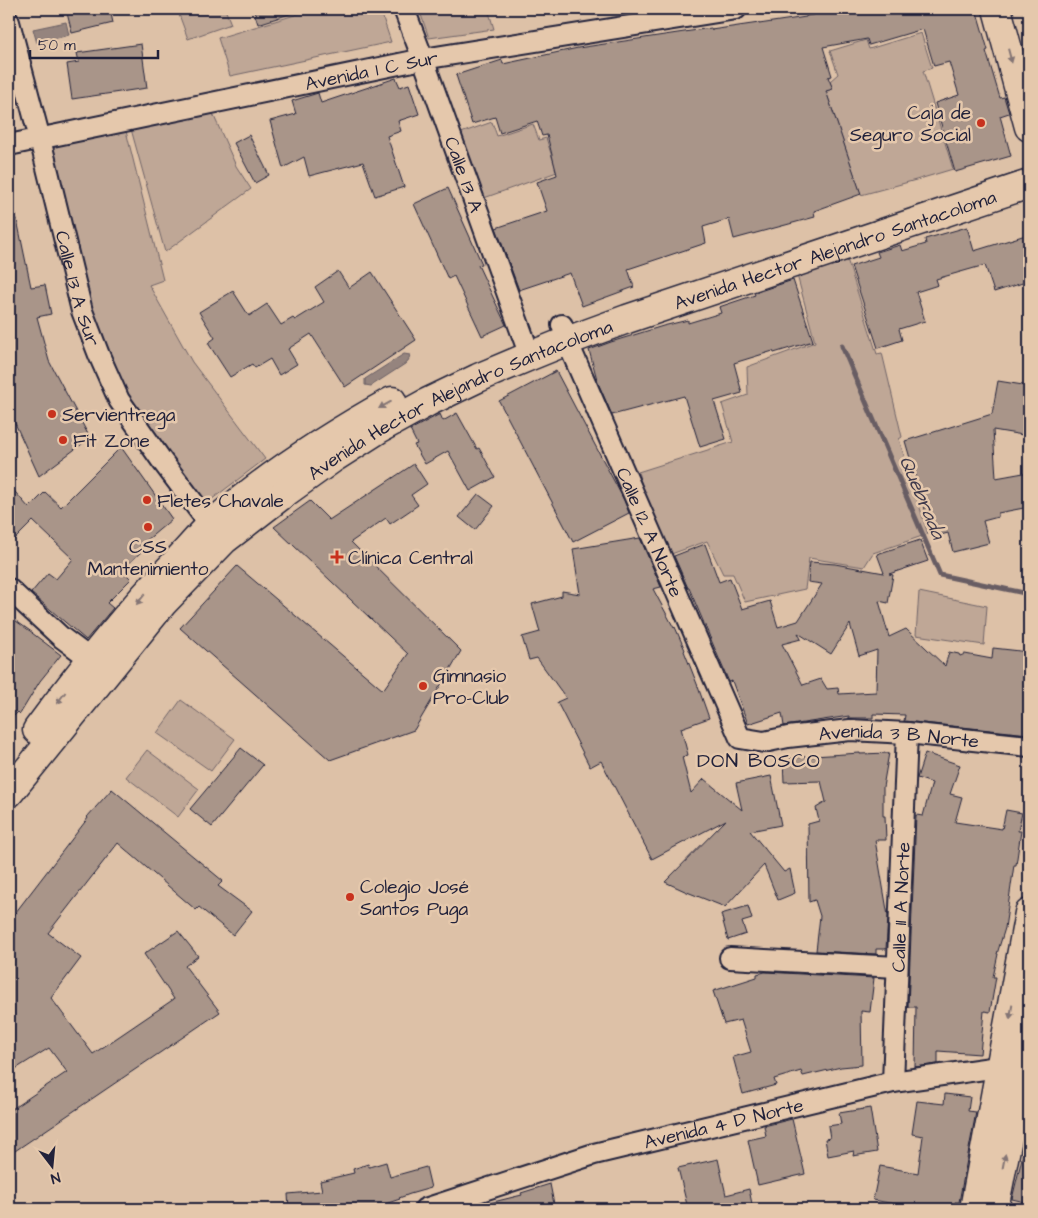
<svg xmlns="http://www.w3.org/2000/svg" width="1038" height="1218" font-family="'Architects Daughter',sans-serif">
<rect width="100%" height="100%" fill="#ddc1a7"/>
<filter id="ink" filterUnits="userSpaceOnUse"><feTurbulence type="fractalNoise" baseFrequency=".02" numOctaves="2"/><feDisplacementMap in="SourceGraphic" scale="10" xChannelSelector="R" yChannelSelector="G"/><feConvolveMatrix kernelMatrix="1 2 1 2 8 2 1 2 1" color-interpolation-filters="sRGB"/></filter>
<g filter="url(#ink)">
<g fill="#bfa796" stroke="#706468">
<path d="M177,9H225L231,24L188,39Z"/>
<path d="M315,9H380L391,42L230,76L218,38Z"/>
<path d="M419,9H488L494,29L429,38Z"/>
<path d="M921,33L932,68L923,71L953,169L916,180L861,195L826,91L832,89L830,81L838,74L830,51L866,40L869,49Z"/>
<path d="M213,114L236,166L251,189L165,252L131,129Z"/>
<path d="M492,122L497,136L533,124L539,140L546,138L557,172L484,198L461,133Z"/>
<path d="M126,131L163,280L149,285L192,362L265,459L203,506L125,394L89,309L50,146Z"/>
<path d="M847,259L877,354L882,353L902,437L899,439L928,534L873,553L864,567L809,558L805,589L745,602L733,574H723L707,541L663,557L638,472L733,442L722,404L748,395L747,367L815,342L797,275Z"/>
<path d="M919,592L987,606L984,645L916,635Z"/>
<path d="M181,700L235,739L211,771L157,733Z"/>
<path d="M147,750L199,789L178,817L126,777Z"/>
</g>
<g fill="#95847e" stroke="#675d63">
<path d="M66,22L69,35L37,43L33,29Z"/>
<path d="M404,354L410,355L408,362L371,386L365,385V379Z"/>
</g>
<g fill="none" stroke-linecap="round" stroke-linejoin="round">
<path stroke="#675d63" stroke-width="5" d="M842,346L940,575L1029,594"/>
</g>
<g fill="#a99589" stroke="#22223b" fill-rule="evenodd">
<path d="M66,9H110L113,23L72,33Z"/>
<path d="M253,9H296V12L258,24Z"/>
<path d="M847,9H850V13L864,9H976L988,50L986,51L1000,98L1004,97L1009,113L1000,116L1011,156L955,172L935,103L959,95L949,62L934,66L923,29L869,45L867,39L823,47L832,76L828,77L833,89L826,91L861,194L814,211L815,217L734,239L729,219L703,227L706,243L628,269L634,287L582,306L570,273L519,290L496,228L547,211L537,182L557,175L547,135L542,136L537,121L500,133L495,117L472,124L456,75L502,60L503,64L578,48L711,28V30L759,23V24L806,17V16Z"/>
<path d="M141,44L147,88L72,99L67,64L79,62L77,53Z"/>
<path d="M396,78L400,87L409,84L419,114L398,121L401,131L387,136L404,187L375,196L363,162L309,176L304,157L283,168L270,121L296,114L292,101L318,93L321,103Z"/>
<path d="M249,135L269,175L255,183L234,143Z"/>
<path d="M448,188L482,264L478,265L506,325L482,336L454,276L448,279L414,204Z"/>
<path d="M15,210L31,287L45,285L51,314L37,317L49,361L90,438L39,476L9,410V211Z"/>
<path d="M967,227L974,251L1029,234V281L994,292L985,265L936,279L938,285L916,292L925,321L899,329L902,340L878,348L851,266L879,257L877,252L900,245L902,251L926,244L925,239Z"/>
<path d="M338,271L349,288L372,272L416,340L345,387L311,334L288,349L297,364L279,375L270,359L255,368L252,364L230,377L208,343L215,338L199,312L233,291L249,316L267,304L281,325L293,318L295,320L324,302L315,287Z"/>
<path d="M793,280L813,341L774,353L773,351L734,363L742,393L714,401L726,439L700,447L684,396L612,415L598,383L589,350L611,342L663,326L688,320V323L721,313L719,307L755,295L754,293Z"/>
<path d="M556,371L624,500L629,513L573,542L499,401Z"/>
<path d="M998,381L1029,386V436L993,430L996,478L1029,472V507L998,513V517L983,521L989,543L953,552L948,533L933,537L905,441L992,414Z"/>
<path d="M457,413L477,449L479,448L495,477L470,491L448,451L425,464L414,445L417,444L410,430L440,414L443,421Z"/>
<path d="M121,447L172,519L140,546L143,550L122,570L131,579L107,603L113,608L86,640L31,593L48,573L56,579L73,559L33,521L9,545V485L29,508L45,492L61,507Z"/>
<path d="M414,464L427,484L411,495L418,505L390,524L386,518L351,542L461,651L414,730L330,760L180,628L237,566L383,690L408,654L274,527L310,501L329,520Z"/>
<path d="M478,494L494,506L475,530L459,517Z"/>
<path d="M640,538L661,587L653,589L674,628L675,627L685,650L684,651L697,684L709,718L681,728L688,755L682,757L691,793L704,779L742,810L736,783L771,776L781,825L750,831L784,872L790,869L795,893L778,900L764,865L725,907L687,892L665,882L726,820L652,859L601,761L590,767L557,702L566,698L537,658L529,660L522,637L540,632L532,604L562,596V591L580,594L573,549Z"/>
<path d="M920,540L928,561L889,574L893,575L888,603L879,601L889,637L906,629L945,666L949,652L959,654L960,656L965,654L992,659L993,648L1029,652V734L904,721L905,715L873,714V718H849V716L784,726L782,713L748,724L732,681L729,682L689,588H688L674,556L705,544L719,582L730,578L742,609L770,601L778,627L798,621L822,584L808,582L810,562L835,564L884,573L877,554ZM850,624L859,656L877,650L876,692L839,694L838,688L827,689L821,679L803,685L782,644L801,639L798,633L831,654Z"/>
<path d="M9,616L33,633H32L61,655L40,681L20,714L18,712L9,721Z"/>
<path d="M241,748L263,765L212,827L190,809Z"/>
<path d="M860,753V754L889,753L883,787V816H885L886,840H875L888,916L886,949H876V954L816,951L820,916L815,900L809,902L808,824L819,821L816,808L826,802L821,781L784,782L783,758Z"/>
<path d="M925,753L960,765L950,794L962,797L955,822L1002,829L1006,810L1022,813L1018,831H1021L1016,865H1014L1005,928L997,954H998L993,977H996L990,1012L984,1011L980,1054L938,1051V1064L915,1067L916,1007H908L916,815L923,816L932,783L917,778Z"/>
<path d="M112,789L223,881L218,886L252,911L233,935L199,907L196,910L118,843L48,933L81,958L51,998L93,1054L174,999L144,954L178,931L198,956L185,966L220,1012L9,1155V1111L67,1072L49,1048L9,1073V921L88,818L87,817Z"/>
<path d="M748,906L752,919L742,922L746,934L728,940L721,914Z"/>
<path d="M765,972L874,978L870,1012L861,1011L862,1065L841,1067L803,1076L801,1071L774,1079L776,1085L743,1094L733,1057L751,1052L741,1020L724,1024L713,991L757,977V974Z"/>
<path d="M945,1094L970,1097L968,1111L976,1112L959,1202H955L953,1209H923L873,1200L880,1166L918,1173L923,1136L912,1134L917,1101L944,1104Z"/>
<path d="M870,1108L877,1152L853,1156L854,1151L828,1156L825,1139L830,1138L828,1126L841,1124L839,1113Z"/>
<path d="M792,1119L805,1174L758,1185L748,1140L766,1136L764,1126Z"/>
<path d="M1024,1150H1029V1203L1012,1199Z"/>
<path d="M718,1159L726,1195L749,1189L753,1209H688L678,1168Z"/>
<path d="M386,1162L390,1177L426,1167L431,1188L410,1194L399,1198L400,1199L370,1209H289L288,1194L322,1191L320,1181L354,1173L353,1169L368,1164L369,1167Z"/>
<path d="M550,1184L555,1209H486L485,1204L522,1195L521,1193Z"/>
</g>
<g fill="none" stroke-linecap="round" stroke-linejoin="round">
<g stroke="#22223b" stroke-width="24">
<g id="street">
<path id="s1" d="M404,9L423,59L530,356"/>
<path id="s2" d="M9,22L40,139L82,311L99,355L119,400L162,461L211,526L220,535"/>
<path id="s3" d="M9,145L423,59L736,9"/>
<path id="s4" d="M562,325L571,350L740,738L764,742L788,737L850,730L907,733L1029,746"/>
<path d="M9,589L61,637L101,667"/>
<path d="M730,958L897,967"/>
<path id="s5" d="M893,1082L907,733"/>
<path id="s6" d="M425,1209L594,1154L893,1082L1012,1065"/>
</g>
</g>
<g stroke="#22223b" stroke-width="31">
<g id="primary">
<path d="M997,9L1029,127"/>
<path d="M37,730C80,672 125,615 174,564C187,551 198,537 211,525C265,477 329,436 392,401"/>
<path id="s7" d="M9,793L163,603L224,540L286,492L332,459L379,429L428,402L478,378L530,356L567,341L627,319L1029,184"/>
<path d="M974,1209L1029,913"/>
<path d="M994,1209L1029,1031"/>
</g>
</g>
<use href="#street" stroke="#e5c8ac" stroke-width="20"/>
<use href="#primary" stroke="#e5c8ac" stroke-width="28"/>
</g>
<defs><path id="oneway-solid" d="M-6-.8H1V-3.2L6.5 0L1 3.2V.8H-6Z" transform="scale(1.25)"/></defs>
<g fill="#847574">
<use href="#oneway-solid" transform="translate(1010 56) rotate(75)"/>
<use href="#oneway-solid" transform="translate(385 405) rotate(151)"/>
<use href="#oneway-solid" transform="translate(141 599) rotate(129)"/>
<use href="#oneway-solid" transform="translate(61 698) rotate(127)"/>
<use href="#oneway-solid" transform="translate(1011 1012) rotate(100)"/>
<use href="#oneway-solid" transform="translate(1004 1161) rotate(-79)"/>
</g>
</g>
<g fill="#c8321e" stroke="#e5c8ac" stroke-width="2">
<circle cx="981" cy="123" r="5"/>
<circle cx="52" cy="414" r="5"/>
<circle cx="63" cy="440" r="5"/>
<circle cx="147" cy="500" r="5"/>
<circle cx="148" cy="527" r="5"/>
<path d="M334.5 549.5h5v5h5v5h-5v5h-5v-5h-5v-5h5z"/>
<circle cx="423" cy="686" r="5"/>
<circle cx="350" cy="897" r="5"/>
</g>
<g text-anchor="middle" stroke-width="5" stroke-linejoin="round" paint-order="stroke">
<g font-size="19" fill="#22223b" stroke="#e5c8ac">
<text dy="7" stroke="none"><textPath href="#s3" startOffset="370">Avenida 1 C Sur</textPath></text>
<text dy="7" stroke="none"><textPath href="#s1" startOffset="176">Calle 13 A</textPath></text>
<text dy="7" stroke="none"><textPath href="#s7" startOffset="1014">Avenida Hector Alejandro Santacoloma</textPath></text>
<text dy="7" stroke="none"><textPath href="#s2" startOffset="275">Calle 13 A Sur</textPath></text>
<text dy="7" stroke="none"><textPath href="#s7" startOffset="609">Avenida Hector Alejandro Santacoloma</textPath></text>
<text dy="7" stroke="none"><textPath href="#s4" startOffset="225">Calle 12 A Norte</textPath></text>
<text dy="7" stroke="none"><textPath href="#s4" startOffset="610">Avenida 3 B Norte</textPath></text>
<text dy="7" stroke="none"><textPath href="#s5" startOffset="175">Calle 11 A Norte</textPath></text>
<text dy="7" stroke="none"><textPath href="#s6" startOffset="311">Avenida 4 D Norte</textPath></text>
</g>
<g font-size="19" fill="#22223b" stroke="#e5c8ac" text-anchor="start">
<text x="971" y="119" text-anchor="end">Caja de<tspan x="971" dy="22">Seguro Social</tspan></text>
<text x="62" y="421">Servientrega</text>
<text x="73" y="447">Fit Zone</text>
<text x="157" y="507">Fletes Chavale</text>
<text x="148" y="553" text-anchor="middle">CSS<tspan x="148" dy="22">Mantenimiento</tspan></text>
<text x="348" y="564">Clínica Central</text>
<text x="433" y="682">Gimnasio<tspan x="433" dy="22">Pro-Club</tspan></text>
<text x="360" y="893">Colegio José<tspan x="360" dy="22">Santos Puga</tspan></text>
</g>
<g font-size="20" font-style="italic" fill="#3f3a4c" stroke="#e5c8ac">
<text transform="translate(923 497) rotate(67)" y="7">Quebrada</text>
</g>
<g font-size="20" letter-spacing="1" fill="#22223b" stroke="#e5c8ac">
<text x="759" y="767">DON BOSCO</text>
</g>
</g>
<rect width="1038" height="1218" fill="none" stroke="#e5c8ac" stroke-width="30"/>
<rect x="15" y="15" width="1008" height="1188" fill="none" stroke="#22223b" stroke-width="2" filter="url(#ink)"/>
<g transform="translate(52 1166) rotate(164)" stroke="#e5c8ac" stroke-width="4" paint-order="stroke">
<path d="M0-4L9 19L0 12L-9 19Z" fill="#22223b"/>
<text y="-8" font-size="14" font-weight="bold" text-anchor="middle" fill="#22223b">N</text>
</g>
<path d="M30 50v8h128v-8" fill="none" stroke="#22223b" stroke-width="2.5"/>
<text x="38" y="50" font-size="15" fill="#22223b" stroke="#e5c8ac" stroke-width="4" paint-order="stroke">50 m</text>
</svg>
